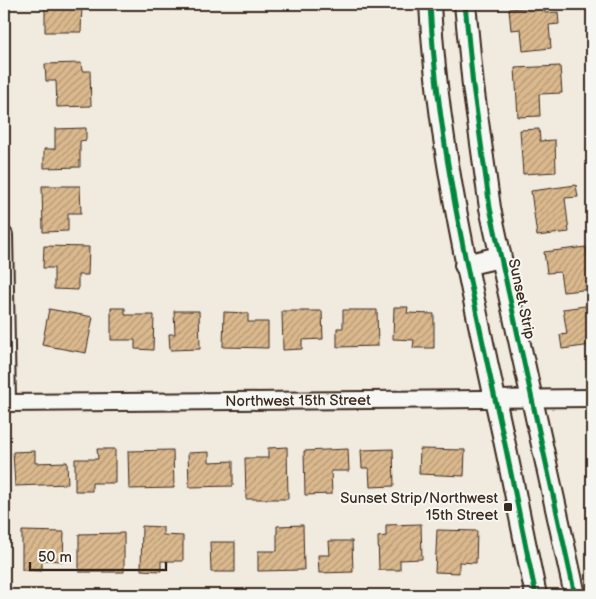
<svg xmlns="http://www.w3.org/2000/svg" width="596" height="599" font-family="'Balsamiq Sans',sans-serif">
<defs>
<pattern id="building-hatch" width="6" height="6" patternUnits="userSpaceOnUse" patternTransform="scale(1.25)"><rect width="6" height="6" fill="#dbb98e"/><path d="M-1 1l2-2M0 6l6-6M5 7l2-2" fill="none" stroke="#b39773"/></pattern>
</defs>
<rect width="100%" height="100%" fill="#f1eade"/>
<filter id="ink" filterUnits="userSpaceOnUse"><feTurbulence type="fractalNoise" baseFrequency=".02" numOctaves="2"/><feDisplacementMap in="SourceGraphic" scale="10" xChannelSelector="R" yChannelSelector="G"/><feConvolveMatrix kernelMatrix="1 2 1 2 8 2 1 2 1" color-interpolation-filters="sRGB"/></filter>
<g filter="url(#ink)">
<g fill="url(#building-hatch)" stroke="#3b2a1e">
<path d="M45,4H82L81,32H45Z"/>
<path d="M544,6L545,13L558,12L559,24L549,25L551,48L523,51L521,29L511,30L509,9Z"/>
<path d="M81,63L82,71H90L91,106L57,107L56,81H46L45,64Z"/>
<path d="M560,66L562,93L539,94L540,116L518,117L515,68Z"/>
<path d="M86,128V140L80,141V167L44,168V149H55V129Z"/>
<path d="M539,129L540,141L555,140L556,172L523,174L520,130Z"/>
<path d="M576,185L578,197L565,198L569,232L537,236L531,191Z"/>
<path d="M42,186H80L81,213H68V231L43,232Z"/>
<path d="M44,246L89,247L88,275H78V290L54,289V268H43Z"/>
<path d="M586,247L592,289L563,292L560,272L547,273L544,252Z"/>
<path d="M592,305V345L562,349L560,335L567,334L563,309Z"/>
<path d="M394,307H408L407,313L434,314V348H413L414,340L393,339Z"/>
<path d="M111,308H125V315H154L153,350L135,349V340H111Z"/>
<path d="M49,309L93,317L86,353L42,345Z"/>
<path d="M343,310H377L378,346L337,347V328H343Z"/>
<path d="M174,311H199L200,349L170,350L169,334H175Z"/>
<path d="M282,311H322L323,339L302,340V349L283,350Z"/>
<path d="M224,312L248,313V322H268V348L223,347Z"/>
<path d="M287,447L288,499H246L245,458H268V448Z"/>
<path d="M97,449H115V483H92V491H75V459H98Z"/>
<path d="M348,449L349,471H331L332,494L305,495L304,451Z"/>
<path d="M393,449L394,486L370,487L369,468H362L361,450Z"/>
<path d="M420,449L465,450L464,476L419,474Z"/>
<path d="M173,450L174,488L129,489L128,451Z"/>
<path d="M35,451V463L67,462L68,484L15,486L13,452Z"/>
<path d="M209,452V462L233,461V486L189,487L188,453Z"/>
<path d="M421,524L422,559L400,560V570H379L378,537L386,536V525Z"/>
<path d="M303,525L304,570L258,571V551H277V526Z"/>
<path d="M142,526L163,527V535L183,536V561H161V571L141,570Z"/>
<path d="M437,530L477,531L476,563L459,562V573L435,572Z"/>
<path d="M22,531L64,532L63,561L42,560V571L22,570Z"/>
<path d="M124,533V572H79V534Z"/>
<path d="M329,541H352L353,572L319,573L318,555H330Z"/>
<path d="M210,542H235V572H211Z"/>
</g>
<g fill="none" stroke-linecap="round" stroke-linejoin="round">
<g stroke="#3b2a1e" stroke-width="20">
<g id="minor">
<path d="M4,235L7,403"/>
<path id="s1" d="M4,403L592,398"/>
</g>
</g>
<g stroke="#3b2a1e" stroke-width="24">
<g id="tertiary">
<path d="M430,4C437,138 467,268 495,399C510,464 522,530 536,595"/>
<path d="M465,4L473,86L490,208L575,595"/>
<path d="M465,265L500,257"/>
</g>
</g>
<use href="#minor" stroke="#f6f6f2" stroke-width="16"/>
<use href="#tertiary" stroke="#f6f6f2" stroke-width="20"/>
<g stroke="#f6f6f2" stroke-width="8">
<g id="cycleway">
<path d="M430,4C437,138 467,268 495,399C510,464 522,530 536,595"/>
<path d="M465,4L473,86L490,208L575,595"/>
</g>
</g>
<use href="#cycleway" stroke="#00873e" stroke-width="5"/>
</g>
</g>
<rect fill="#3b2a1e" stroke="#f6f6f2" stroke-width="2" x="503" y="502" width="10" height="10" rx="2.5"/>
<g text-anchor="middle" stroke-width="4" stroke-linejoin="round" paint-order="stroke">
<g font-size="15" fill="#3b2a1e" stroke="#f6f6f2">
<text transform="translate(522 299) rotate(78)" y="5">Sunset Strip</text>
<text dy="5" stroke="none"><textPath href="#s1" startOffset="294">Northwest 15th Street</textPath></text>
</g>
<g font-size="15" fill="#3b2a1e" stroke="#f6f6f2" text-anchor="end">
<text x="498" y="503">Sunset Strip/Northwest<tspan x="498" dy="17">15th Street</tspan></text>
</g>
</g>
<rect width="596" height="599" fill="none" stroke="#f6f6f2" stroke-width="20"/>
<rect x="10" y="10" width="576" height="579" fill="none" stroke="#3b2a1e" stroke-width="2" filter="url(#ink)"/>
<path d="M30 562v8h136v-8" fill="none" stroke="#3b2a1e" stroke-width="2.5"/>
<text x="38" y="562" font-size="15" fill="#3b2a1e" stroke="#f6f6f2" stroke-width="4" paint-order="stroke">50 m</text>
</svg>
